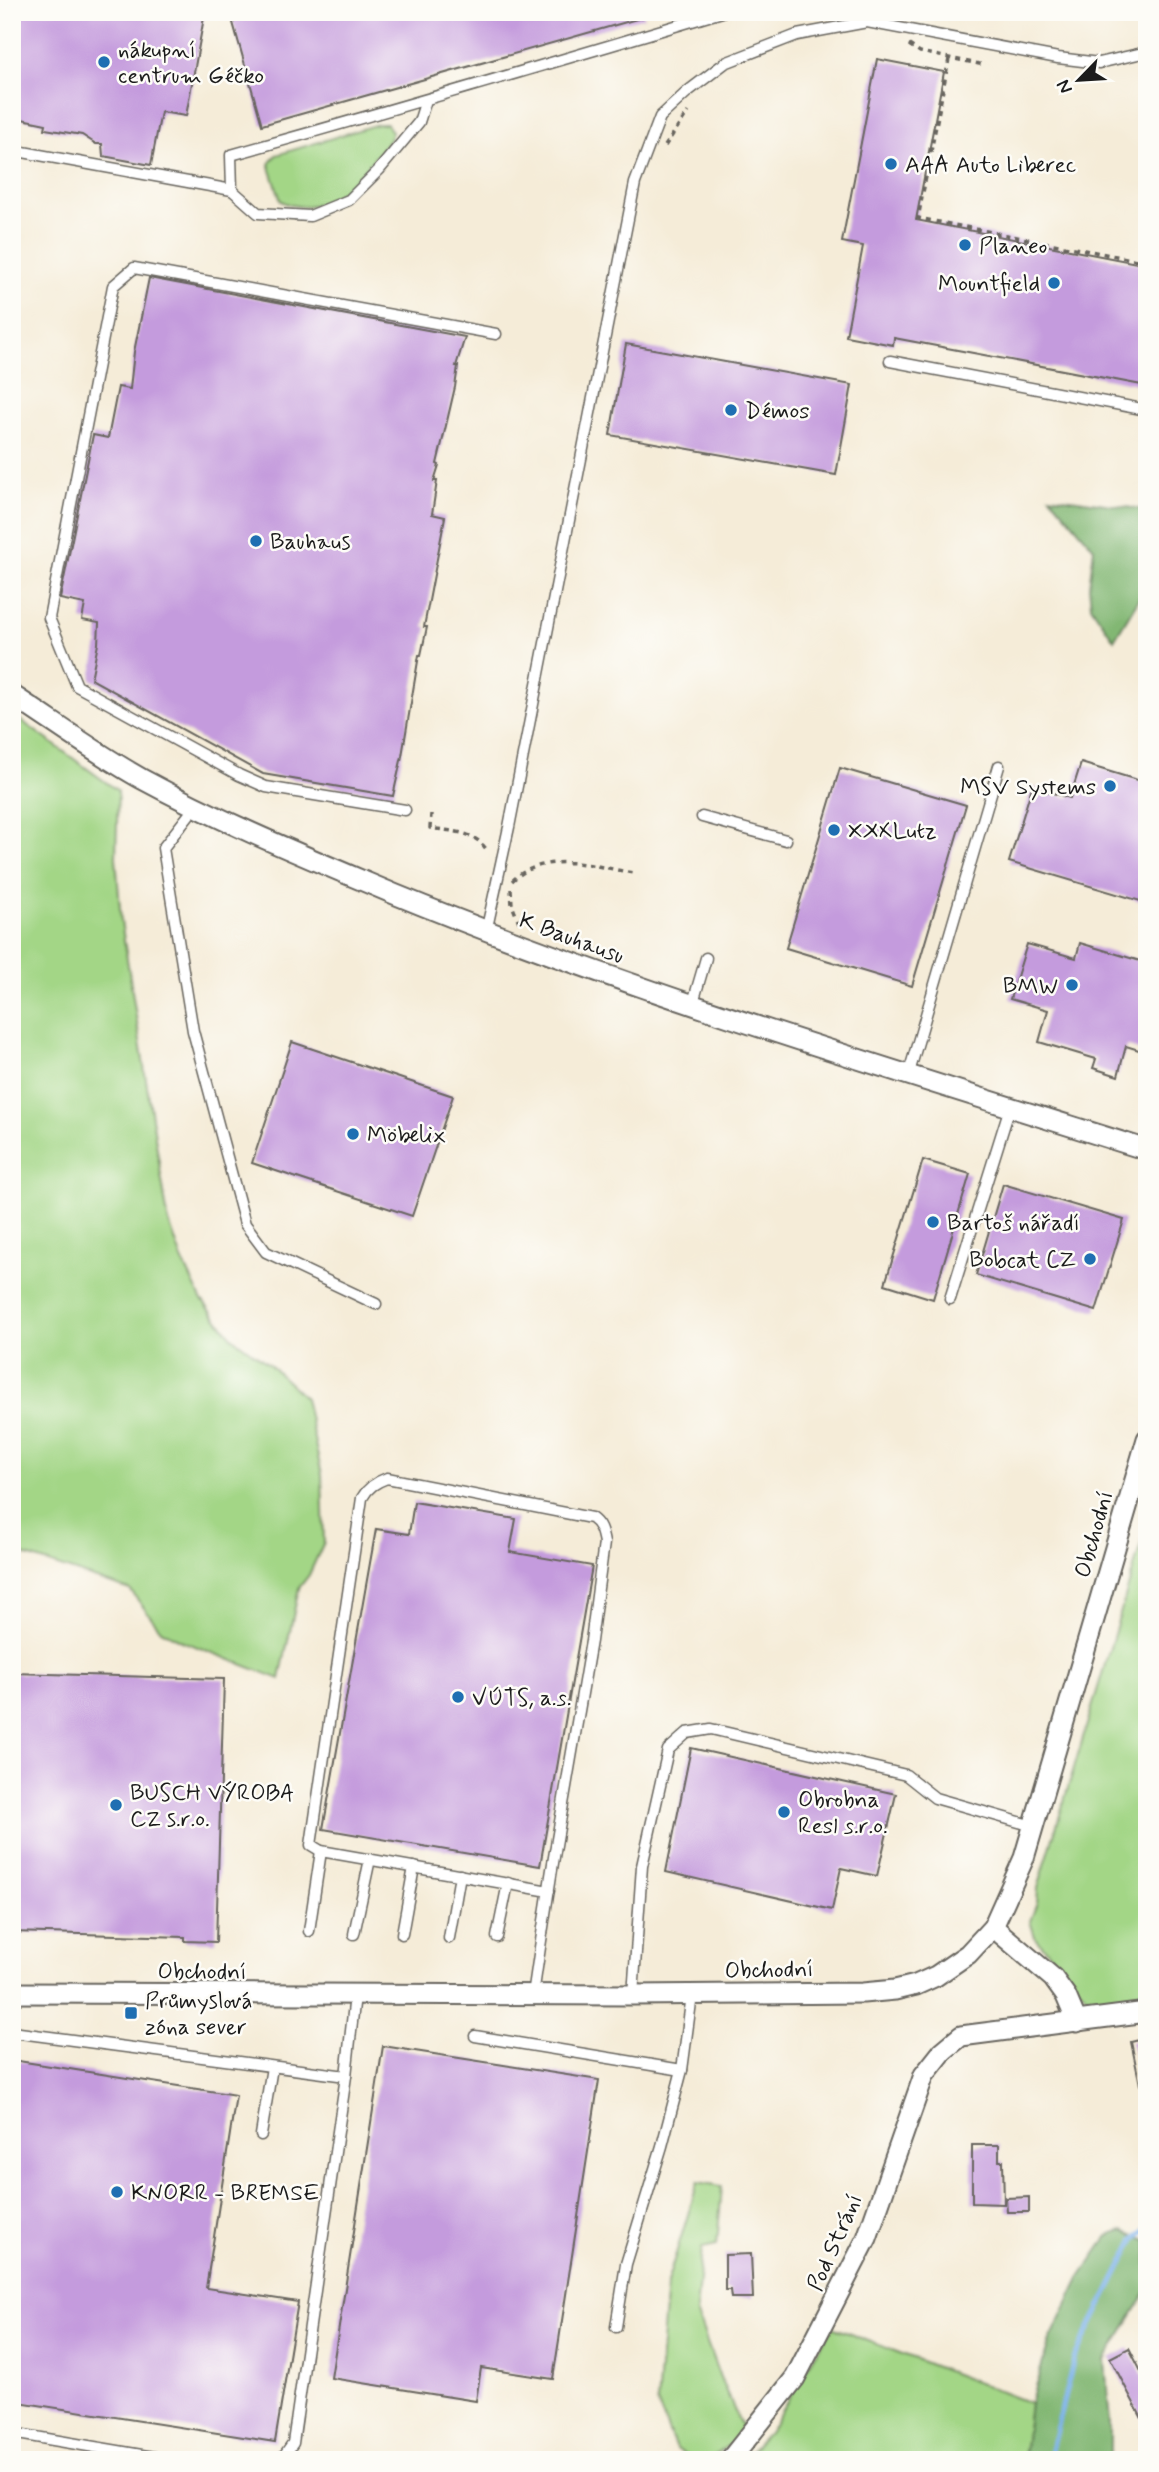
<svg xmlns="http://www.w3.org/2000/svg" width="1159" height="2472" font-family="Mynerve,sans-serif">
<rect width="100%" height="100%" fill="#fdfcf7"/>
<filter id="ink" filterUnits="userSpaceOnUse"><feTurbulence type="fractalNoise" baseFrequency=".0143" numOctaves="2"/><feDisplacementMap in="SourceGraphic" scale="14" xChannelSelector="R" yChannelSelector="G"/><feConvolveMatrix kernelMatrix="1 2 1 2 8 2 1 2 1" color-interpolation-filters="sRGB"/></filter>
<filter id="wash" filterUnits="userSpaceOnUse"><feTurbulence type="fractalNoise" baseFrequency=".00686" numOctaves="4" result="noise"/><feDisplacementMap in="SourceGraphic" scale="28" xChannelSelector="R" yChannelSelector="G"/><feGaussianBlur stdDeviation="1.57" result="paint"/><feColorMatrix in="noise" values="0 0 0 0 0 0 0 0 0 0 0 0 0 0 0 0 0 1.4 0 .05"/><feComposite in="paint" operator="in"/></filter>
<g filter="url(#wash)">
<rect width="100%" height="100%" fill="#f5ecd8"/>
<g fill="#a3d686" stroke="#607951" stroke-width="2">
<path d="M378,124H387L392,132L389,140C364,170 327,224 281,201L269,164L276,155Z"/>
<path d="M12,714L118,791L116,857L121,921L168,1219L181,1257L201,1299L232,1337L270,1365L305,1398L322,1475L324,1542L309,1575L299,1588L280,1679L182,1641L161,1630L130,1590L12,1551Z"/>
<path d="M1147,1524V2005L1099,2010L1035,1937L1030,1921L1037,1903L1038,1888Z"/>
<path d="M698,2182L722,2186L717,2245L702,2248L696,2312L720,2378L745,2434L710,2458L692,2460L676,2449L657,2403L667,2283Z"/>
<path d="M832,2327L1030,2403L1025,2449L1019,2460H742L768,2433Z"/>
</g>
<g fill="#82b773" stroke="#4f6a48" stroke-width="2">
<path d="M1050,496L1147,510V573L1143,592L1114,640L1091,606L1089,586L1094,548Z"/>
<path d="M1123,2231L1147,2240V2291L1105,2360L1110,2423V2460H1019L1025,2449L1030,2403L1050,2340L1081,2276L1108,2236Z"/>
</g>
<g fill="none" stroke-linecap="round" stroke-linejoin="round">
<path stroke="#7cb2eb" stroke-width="5" d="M1046,2460L1050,2454L1074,2359L1135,2239L1147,2229"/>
</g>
<g id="blocks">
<g fill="#c49bdd">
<path d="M12,12H205L186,116L161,112L151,165L103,156L102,144H96L82,135L45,129L46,124L12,117Z"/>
<path d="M230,12H643L644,17L262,125Z"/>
<path d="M877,59L944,72L916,220L1147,265V386L894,338L893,345L846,336L863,246L842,242Z"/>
<path d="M149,278L465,337L456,366H458L455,387L437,464L439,465L434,481H437L432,514L445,517L424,627H427L421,655H419L402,756L393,796L263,774L91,679L98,644L99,623L82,620L85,604L60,599L93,435L108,438L118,387L130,389L134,352Z"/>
<path d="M626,344L852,385L836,475L610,435Z"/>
<path d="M1081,763L1147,783V903L1009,862L1032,787L1070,798Z"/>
<path d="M840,768L966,805L912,986L786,948Z"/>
<path d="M1080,943L1147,963V1042H1144L1142,1051L1126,1046L1118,1076L1093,1068L1096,1059L1039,1042L1048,1010L1010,999L1027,944L1076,958Z"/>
<path d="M292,1042L453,1096L412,1216L252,1163Z"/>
<path d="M923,1160L970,1174L933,1299L885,1284Z"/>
<path d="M1003,1184L1124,1220L1096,1311L976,1275Z"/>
<path d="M414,1502L516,1519L510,1552L592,1566L540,1866L323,1829L376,1529L409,1534Z"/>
<path d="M12,1673L224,1679L216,1942L185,1941V1937L12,1932Z"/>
<path d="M691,1748L896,1794L877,1876L841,1868L832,1910L666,1872Z"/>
<path d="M1147,2038V2084L1140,2085L1131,2042Z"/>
<path d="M383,2046L599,2080L553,2379L481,2368L476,2401L331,2378Z"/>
<path d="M12,2060L236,2095L206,2288L298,2302L275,2442L12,2401Z"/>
<path d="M972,2145H999V2161H1003L1004,2204L972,2203Z"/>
<path d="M1029,2197V2212H1007L1006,2198Z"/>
<path d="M751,2254L753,2298H731L730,2290H725V2255Z"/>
<path d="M1129,2348L1147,2383V2428L1110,2358Z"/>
</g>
</g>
</g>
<g filter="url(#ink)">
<use href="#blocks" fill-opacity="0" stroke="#68655e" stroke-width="2"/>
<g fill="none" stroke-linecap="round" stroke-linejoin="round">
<g stroke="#68655e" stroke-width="13">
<g id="service">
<path d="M426,100L419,122L379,170L349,200L310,216L258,213L232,190L231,155C395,109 559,61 722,12"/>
<path d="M12,150L232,190"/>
<path d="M890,361L1147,410"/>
<path d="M195,807L163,848L193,1031L245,1224L266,1252L376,1304"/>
<path d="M405,810L266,787L239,775L77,686L49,618L113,286L134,268L496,334"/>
<path d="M702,817L786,840"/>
<path d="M486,932L509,827L635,183L660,117L687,92L725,63L797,35L867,22L1058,58L1099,63L1147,52"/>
<path d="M692,1006L706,958"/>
<path d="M908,1076L999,766"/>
<path d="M950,1299L1010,1107"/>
<path d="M309,1931L321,1851"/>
<path d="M354,1934L370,1859"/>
<path d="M402,1934L414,1867"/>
<path d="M497,1937L508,1883"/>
<path d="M449,1938L460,1875"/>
<path d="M533,1995C540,1947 547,1899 555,1851L591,1641L604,1543C602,1532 600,1524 591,1518L387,1478C376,1482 368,1487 362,1498L311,1845L321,1851L549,1891"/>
<path d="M633,1995L642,1866L668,1750L687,1733L711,1729L906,1775L935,1798L1033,1826"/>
<path d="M12,2032L346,2076"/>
<path d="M475,2036L682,2070"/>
<path d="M261,2135L272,2067"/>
<path d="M616,2327L626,2264L662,2146L682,2070L692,1995"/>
<path d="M12,2433L171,2460"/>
<path d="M281,2460L293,2443L346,2076L355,1995"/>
</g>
</g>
<g stroke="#68655e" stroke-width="23">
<g id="minor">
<path d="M12,695C55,723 97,754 142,779C223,823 309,858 394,894C641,995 893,1070 1147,1150"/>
<path d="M993,1927L1053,1978L1066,1996L1077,2022"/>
<path d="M12,1993L633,1995L863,1993L895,1990L916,1985L936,1976L968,1954L993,1927L1024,1858L1147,1439"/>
<path d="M730,2460L795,2378L867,2238L924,2075L943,2051L961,2036L1147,2012"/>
</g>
</g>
<g stroke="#68655e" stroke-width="3.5" stroke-dasharray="5 5" stroke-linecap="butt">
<path d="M909,45L920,52L984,65"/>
<path d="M949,59L918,218L1147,262"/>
<path d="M665,146L688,112"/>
<path d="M431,814L430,828C453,832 475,830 488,852"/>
<path d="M512,881C545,850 594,866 633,873"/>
<path d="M511,889L512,905L519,922"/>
</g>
<use href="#service" stroke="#fff" stroke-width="10"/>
<use href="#minor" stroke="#fff" stroke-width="19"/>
</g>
</g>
<g fill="#1f6fb2" stroke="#fdfcf7" stroke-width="2.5">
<circle cx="104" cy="62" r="7"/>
<circle cx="891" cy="164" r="7"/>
<circle cx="965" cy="245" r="7"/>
<circle cx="1054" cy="283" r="7"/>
<circle cx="731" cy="410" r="7"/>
<circle cx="256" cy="541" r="7"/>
<circle cx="1110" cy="786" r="7"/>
<circle cx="834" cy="830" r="7"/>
<circle cx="1072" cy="985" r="7"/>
<circle cx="353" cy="1134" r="7"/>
<circle cx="933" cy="1222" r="7"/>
<circle cx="1090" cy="1259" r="7"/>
<circle cx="458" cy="1697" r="7"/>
<circle cx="116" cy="1805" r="7"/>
<circle cx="784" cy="1812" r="7"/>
<rect x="124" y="2006" width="14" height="14" rx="3.5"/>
<circle cx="117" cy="2192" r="7"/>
</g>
<g text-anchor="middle" stroke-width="5" stroke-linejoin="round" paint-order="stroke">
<g font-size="23" fill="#1c1c1c" stroke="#fdfcf7" text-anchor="start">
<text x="118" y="57">nákupní<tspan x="118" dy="26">centrum Géčko</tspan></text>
<text x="905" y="172">AAA Auto Liberec</text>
<text x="979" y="253">Planeo</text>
<text x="1040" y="291" text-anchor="end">Mountfield</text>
<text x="745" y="418">Démos</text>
<text x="270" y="549">Bauhaus</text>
<text x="1096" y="794" text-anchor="end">MSV Systems</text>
<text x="848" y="838">XXXLutz</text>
<text x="1058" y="993" text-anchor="end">BMW</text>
<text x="367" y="1142">Möbelix</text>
<text x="947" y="1230">Bartoš nářadí</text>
<text x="1076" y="1267" text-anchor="end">Bobcat CZ</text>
<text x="472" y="1705">VÚTS, a.s.</text>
<text x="130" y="1800">BUSCH VÝROBA<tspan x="130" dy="26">CZ s.r.o.</tspan></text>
<text x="798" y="1807">Obrobna<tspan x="798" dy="26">Resl s.r.o.</tspan></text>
<text x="145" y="2008">Průmyslová<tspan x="145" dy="26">zóna sever</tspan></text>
<text x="131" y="2200">KNORR - BREMSE</text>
</g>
<g font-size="23" fill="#1c1c1c" stroke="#fdfcf7">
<text transform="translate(572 937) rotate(20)" y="8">K Bauhausu</text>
<text transform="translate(1093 1534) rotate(-74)" y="8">Obchodní</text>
<text transform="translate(769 1969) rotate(-1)" y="8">Obchodní</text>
<text x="202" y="1979">Obchodní</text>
<text transform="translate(834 2242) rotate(-66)" y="8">Pod Strání</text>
</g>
</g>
<rect width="1159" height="2472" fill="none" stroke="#fdfcf7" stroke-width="42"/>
<g transform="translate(1079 80) rotate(245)" stroke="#fdfcf7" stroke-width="5" paint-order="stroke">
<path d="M0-5L12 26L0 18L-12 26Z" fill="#1c1c1c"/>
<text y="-10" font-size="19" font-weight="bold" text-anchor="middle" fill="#1c1c1c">N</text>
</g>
</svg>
